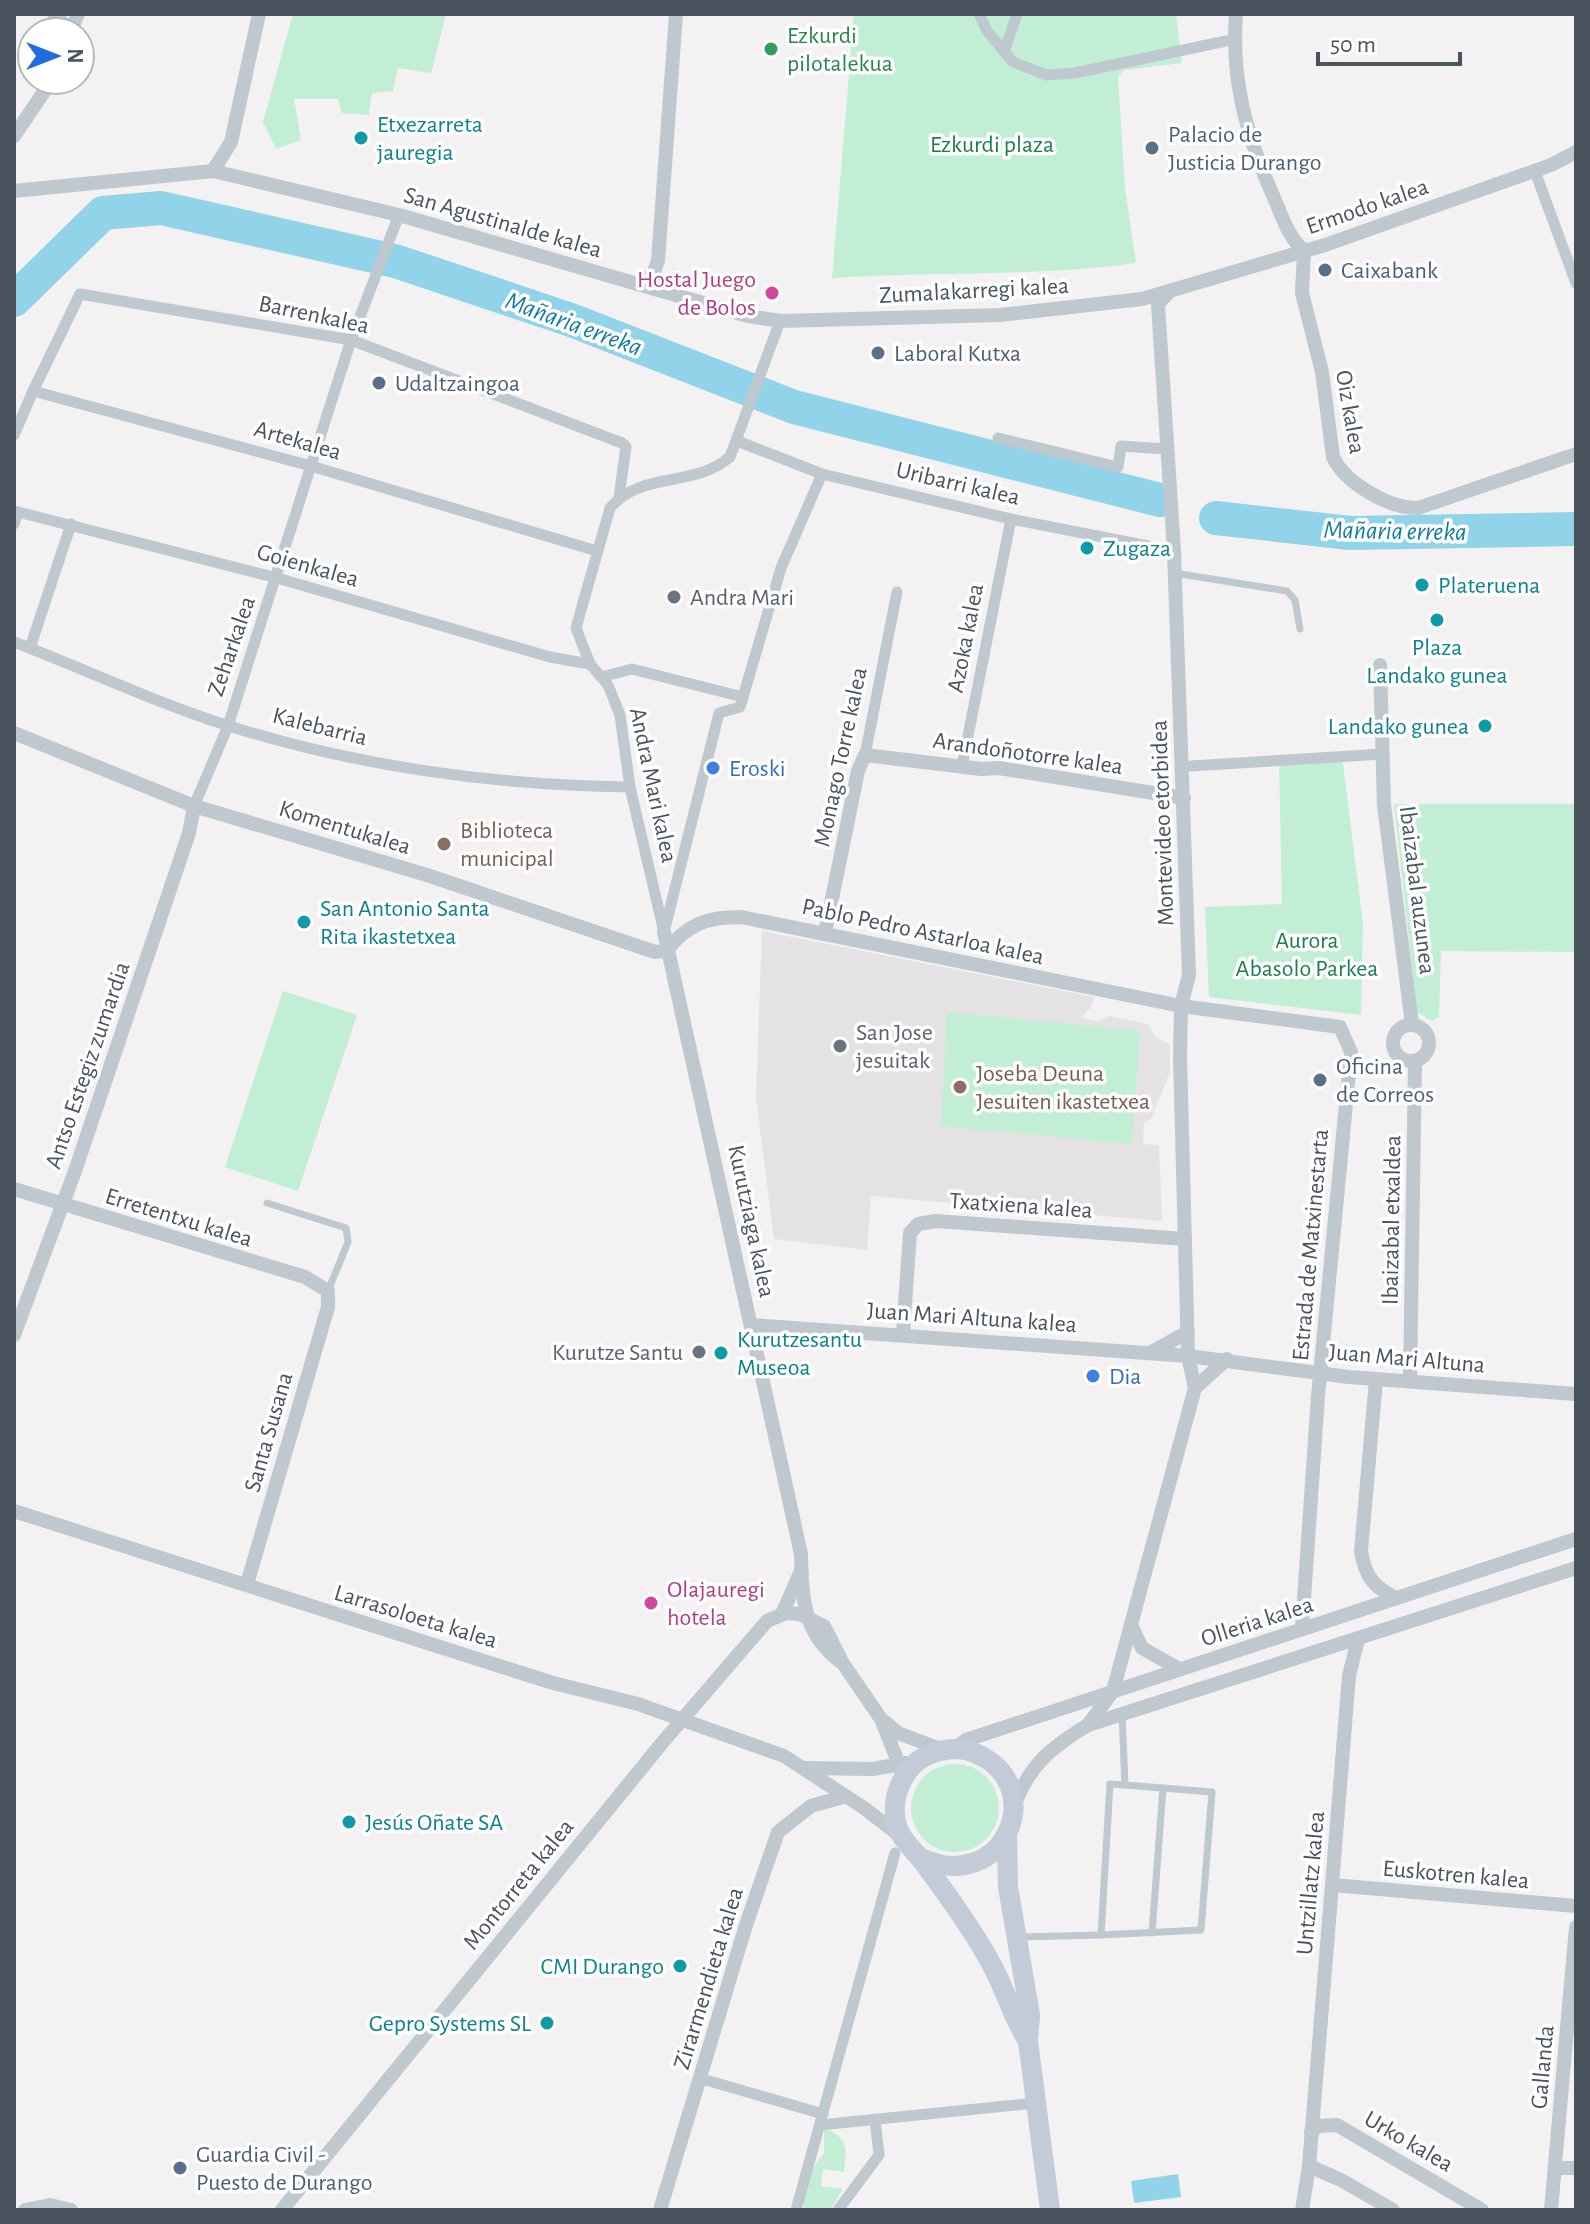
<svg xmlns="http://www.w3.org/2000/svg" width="1590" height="2224" font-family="'Alegreya Sans',sans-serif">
<rect width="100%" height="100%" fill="#f3f1f1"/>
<path fill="#e4e2e3" d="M762,931L1094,997L1091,1007L1081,1018L1097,1021L1110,1016L1148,1024L1155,1036L1170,1045V1072L1151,1119L1144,1122L1143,1144L1159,1145L1162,1221L871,1196L867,1250L774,1239L756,1098Z"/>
<g fill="#c2eed5">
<path d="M293,14H446L431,73L398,68L393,91L372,93L369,115L342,113L338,99H294L301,140L276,149L263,122Z"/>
<path d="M854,14H1176L1182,63L1124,70L1118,77L1125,189L1136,263C1035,277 933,271 832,278Z"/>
<path d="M1342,756L1363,923L1361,1015L1209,997L1205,907L1282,904L1279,760Z"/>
<path d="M1394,804H1576V952L1441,951L1439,1017L1432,1021L1417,1012Z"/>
<path d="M283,991L357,1015L298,1191L225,1167Z"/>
<path d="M947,1012L1140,1031L1132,1144L941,1126Z"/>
<circle cx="955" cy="1808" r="44"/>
<path d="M824,2127C848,2139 847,2147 844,2172L823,2169L821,2186L843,2189L830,2210H805C798,2193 812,2167 824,2154Z"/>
</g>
<path fill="#91d3e9" d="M1178,2174L1181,2197L1134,2203L1131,2181Z"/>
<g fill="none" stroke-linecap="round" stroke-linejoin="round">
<g stroke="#91d3e9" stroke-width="34">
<path d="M14,300L103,213L161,208L395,261L571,320L794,407L1160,500"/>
<path d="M1216,518L1350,533L1576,529"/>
</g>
<g stroke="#bfc7cf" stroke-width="7">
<path d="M1174,573L1287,591L1295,600L1300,629"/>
<path d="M267,1203L346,1228L348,1242L328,1291"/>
<path d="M1122,1714L1125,1785L1110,1784L1101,1935L1201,1930L1212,1792L1125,1785"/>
<path d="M1152,1933L1163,1788"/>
<path d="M1019,1937L1101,1935"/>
</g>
<g stroke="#bfc7cf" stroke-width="11">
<path d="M979,14L987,31L1013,62L1046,75L1075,73L1226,41"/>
<path d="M1004,52L1017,14"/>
<path d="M1537,177L1576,283"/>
<path d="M33,391L80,294L351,340L622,443L626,447L619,497"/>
<path d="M14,435L33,391L311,466L597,551"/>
<path d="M998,438L1118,467L1121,446L1166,449"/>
<path d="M737,441L822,474L1011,519L1174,551"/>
<path d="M14,511L277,578L550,657L590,664"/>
<path d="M14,524L18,512"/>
<path d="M14,642C85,669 156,703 229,726C359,767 494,785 630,787"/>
<path d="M30,648L71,524"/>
<path d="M601,677L632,669L743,697"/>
<path d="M865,755L897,592"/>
<path d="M962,766L1011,519"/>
<path d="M1191,766L1383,754"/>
<path d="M194,806L228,726L351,340L399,215"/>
<path d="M665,928L719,713L740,707L781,568L822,474"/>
<path d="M664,932L630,787L620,715L608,685L590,664L576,628L610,508C642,470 692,489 730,457L780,321"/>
<path d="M699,2078L823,2114"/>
<path d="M820,2125L1036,2103"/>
<path d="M796,2210L895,1853"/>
<path d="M838,2210L879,2155L875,2119"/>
</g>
<g stroke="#bfc7cf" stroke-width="14">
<path d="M54,14L70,31"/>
<path d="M1236,14C1231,79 1246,134 1272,193C1282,215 1286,234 1304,251L1302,293L1322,372L1333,457C1345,483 1390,509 1418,508L1576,454"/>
<path d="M70,32L78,14"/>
<path d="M14,136L52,80"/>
<path d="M213,171L231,142L259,14"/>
<path d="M14,191L213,171L399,215L748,316L780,321L1000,315L1142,299L1325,245L1551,165L1576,152"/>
<path d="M640,283L653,274L658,261L676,14"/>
<path d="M1380,665L1384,805L1412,1024"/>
<path d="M14,733L194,806L427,875L655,952L666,951C688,924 706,917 741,917L1181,1006L1340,1027L1351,1052L1318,1396L1302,1628"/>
<path d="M664,932L801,1554C802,1598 803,1634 841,1662"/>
<path d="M825,933L858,771L865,755L981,769L999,768L1184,798"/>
<circle cx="1411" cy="1043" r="18"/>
<path d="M14,1189L305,1277L328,1291V1307L247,1584"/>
<path d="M752,1325L1188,1356L1349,1377L1576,1394"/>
<path d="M903,1333L910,1233L918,1224L936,1221L1185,1239"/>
<path d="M14,1335L75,1171L189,833L194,806"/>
<path d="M1150,1353L1188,1332"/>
<path d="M1376,1380L1361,1551C1365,1575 1372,1586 1394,1597"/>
<path d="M1410,1380L1415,1061"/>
<path d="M1195,1388L1227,1359"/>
<path d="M14,1511L553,1683L638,1704L784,1756L864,1808L899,1835"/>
<path d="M782,1614L800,1573"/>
<path d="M1131,1625L1142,1648L1179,1669"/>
<path d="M884,1721L898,1733L943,1750"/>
<path d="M1088,1725L1113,1691L1195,1388L1188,1356L1180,1057L1181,1006L1189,975L1174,551L1158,304L1169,292"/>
<path d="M954,1749L966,1740L1576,1539"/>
<path d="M803,1768L873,1769L906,1763"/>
<path d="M1015,1804C1030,1764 1052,1747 1088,1725L1576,1568"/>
<path d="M1333,1885L1576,1906"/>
<path d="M1311,2132L1319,2126L1337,2125L1482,2210"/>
<path d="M1309,2166L1341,2180L1393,2210"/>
<path d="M1555,2168H1576"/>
<path d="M25,2210L50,2205L71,2210"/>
<path d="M282,2210L662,1743L767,1621L786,1613L799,1614L824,1626L842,1662L881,1719L904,1777"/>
<path d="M660,2210L746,1925L778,1832L811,1806L843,1797"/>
<path d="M1302,2210L1309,2166L1349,1676L1358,1639"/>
<path d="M1551,2210L1576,1927"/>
</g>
<g stroke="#c2cbd7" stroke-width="20">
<path d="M1007,1836L1008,1887L1030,2015L1028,2041L1050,2210"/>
<path d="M919,1857C1003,1898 1052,1785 975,1753C958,1746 938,1749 922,1758C902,1771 891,1798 896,1822C900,1840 913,1848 923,1862C948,1896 974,1931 994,1969C1006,1992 1013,2018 1028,2041"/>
</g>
</g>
<circle fill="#2e9e5b" stroke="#fff" stroke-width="3" cx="771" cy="49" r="8"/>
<g fill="#0f9aa8" stroke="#fff" stroke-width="3">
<circle cx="361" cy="138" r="8"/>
<circle cx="1087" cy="548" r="8"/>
<circle cx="1422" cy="585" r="8"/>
<circle cx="1437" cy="620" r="8"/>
<circle cx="1485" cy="726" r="8"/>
<circle cx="304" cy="922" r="8"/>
<circle cx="721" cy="1353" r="8"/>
<circle cx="349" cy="1822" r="8"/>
<circle cx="680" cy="1966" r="8"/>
<circle cx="547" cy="2023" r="8"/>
</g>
<g fill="#5c6f8a" stroke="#fff" stroke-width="3">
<circle cx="1152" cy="148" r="8"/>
<circle cx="1325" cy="270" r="8"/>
<circle cx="878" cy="353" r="8"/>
<circle cx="379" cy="383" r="8"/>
<circle cx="1320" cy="1080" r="8"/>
<circle cx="180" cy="2168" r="8"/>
</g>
<g fill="#d1479c" stroke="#fff" stroke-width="3">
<circle cx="772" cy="293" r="8"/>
<circle cx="651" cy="1603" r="8"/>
</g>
<g fill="#6b7280" stroke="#fff" stroke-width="3">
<circle cx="674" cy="597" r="8"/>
<circle cx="840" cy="1046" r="8"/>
<circle cx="699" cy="1352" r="8"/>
</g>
<g fill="#3f7fe0" stroke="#fff" stroke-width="3">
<circle cx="713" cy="768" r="8"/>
<circle cx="1093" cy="1376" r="8"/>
</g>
<g fill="#8d6e63" stroke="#fff" stroke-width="3">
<circle cx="444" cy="844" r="8"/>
<circle cx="960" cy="1087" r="8"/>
</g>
<g text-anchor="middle" stroke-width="7" stroke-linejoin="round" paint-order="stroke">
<g font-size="24" fill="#27864d" stroke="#fff" text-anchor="start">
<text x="787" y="43">Ezkurdi<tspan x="787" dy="28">pilotalekua</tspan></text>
</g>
<g font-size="24" fill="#0d838f" stroke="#fff" text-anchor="start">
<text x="377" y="132">Etxezarreta<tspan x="377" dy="28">jauregia</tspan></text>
<text x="1103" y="556">Zugaza</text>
<text x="1438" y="593">Plateruena</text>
<text x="1437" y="655" text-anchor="middle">Plaza<tspan x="1437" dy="28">Landako gunea</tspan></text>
<text x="1469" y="734" text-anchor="end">Landako gunea</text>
<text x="320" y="916">San Antonio Santa<tspan x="320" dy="28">Rita ikastetxea</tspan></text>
<text x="737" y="1347">Kurutzesantu<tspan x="737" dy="28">Museoa</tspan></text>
<text x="365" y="1830">Jesús Oñate SA</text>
<text x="664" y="1974" text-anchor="end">CMI Durango</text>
<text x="531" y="2031" text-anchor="end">Gepro Systems SL</text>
</g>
<g font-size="24" fill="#4e5e75" stroke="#fff" text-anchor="start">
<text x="1168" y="142">Palacio de<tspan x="1168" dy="28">Justicia Durango</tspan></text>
<text x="1341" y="278">Caixabank</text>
<text x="894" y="361">Laboral Kutxa</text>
<text x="395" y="391">Udaltzaingoa</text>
<text x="1336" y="1074">Oficina<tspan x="1336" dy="28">de Correos</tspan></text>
<text x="196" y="2162">Guardia Civil -<tspan x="196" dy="28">Puesto de Durango</tspan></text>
</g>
<g font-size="24" fill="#1b7e50" stroke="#fff">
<text x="992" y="152">Ezkurdi plaza</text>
<text x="1307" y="948">Aurora<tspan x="1307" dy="28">Abasolo Parkea</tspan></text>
</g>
<g font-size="24" fill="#49535e" stroke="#fff">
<text transform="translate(1367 206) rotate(-19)" y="8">Ermodo kalea</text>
<text transform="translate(503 222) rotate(16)" y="8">San Agustinalde kalea</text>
<text transform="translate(974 290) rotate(-3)" y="8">Zumalakarregi kalea</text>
<text transform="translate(314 314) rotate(12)" y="8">Barrenkalea</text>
<text transform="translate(1351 412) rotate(80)" y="8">Oiz kalea</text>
<text transform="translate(298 440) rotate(16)" y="8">Artekalea</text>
<text transform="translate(958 483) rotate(13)" y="8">Uribarri kalea</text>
<text transform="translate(308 565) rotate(16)" y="8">Goienkalea</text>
<text transform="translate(965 638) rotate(-79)" y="8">Azoka kalea</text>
<text transform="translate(231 646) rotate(-71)" y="8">Zeharkalea</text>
<text transform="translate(320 726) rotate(14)" y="8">Kalebarria</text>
<text transform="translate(1028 753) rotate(8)" y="8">Arandoñotorre kalea</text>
<text transform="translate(840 757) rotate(-78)" y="8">Monago Torre kalea</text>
<text transform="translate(654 785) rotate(78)" y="8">Andra Mari kalea</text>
<text transform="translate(1162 823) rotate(-92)" y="8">Montevideo etorbidea</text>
<text transform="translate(345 827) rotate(17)" y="8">Komentukalea</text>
<text transform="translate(1418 890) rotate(83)" y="8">Ibaizabal auzunea</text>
<text transform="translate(923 931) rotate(12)" y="8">Pablo Pedro Astarloa kalea</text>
<text transform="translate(87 1065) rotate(-71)" y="8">Antso Estegiz zumardia</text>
<text transform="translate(1021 1205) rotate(4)" y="8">Txatxiena kalea</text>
<text transform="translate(179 1217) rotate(17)" y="8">Erretentxu kalea</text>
<text transform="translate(1391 1220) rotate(-89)" y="8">Ibaizabal etxaldea</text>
<text transform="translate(752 1221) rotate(78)" y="8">Kurutziaga kalea</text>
<text transform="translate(1310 1245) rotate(-85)" y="8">Estrada de Matxinestarta</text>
<text transform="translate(972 1317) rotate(4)" y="8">Juan Mari Altuna kalea</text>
<text transform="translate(1407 1358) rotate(5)" y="8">Juan Mari Altuna</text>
<text transform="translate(268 1432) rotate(-74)" y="8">Santa Susana</text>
<text transform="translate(416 1616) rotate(17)" y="8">Larrasoloeta kalea</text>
<text transform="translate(1257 1621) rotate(-18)" y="8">Olleria kalea</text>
<text transform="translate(1456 1874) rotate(5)" y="8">Euskotren kalea</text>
<text transform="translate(1310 1883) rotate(-85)" y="8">Untzillatz kalea</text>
<text transform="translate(518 1884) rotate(-51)" y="8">Montorreta kalea</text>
<text transform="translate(708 1978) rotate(-73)" y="8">Zirarmendieta kalea</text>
<text transform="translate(1542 2067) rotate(-85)" y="8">Gallanda</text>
<text transform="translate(1409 2141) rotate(30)" y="8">Urko kalea</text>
</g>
<g font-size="24" fill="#b23c85" stroke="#fff" text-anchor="end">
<text x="756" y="287">Hostal Juego<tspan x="756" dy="28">de Bolos</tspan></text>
<text x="667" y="1597" text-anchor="start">Olajauregi<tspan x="667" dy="28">hotela</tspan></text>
</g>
<g font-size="24" fill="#5b616d" stroke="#fff" text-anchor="start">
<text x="690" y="605">Andra Mari</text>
<text x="856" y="1040">San Jose<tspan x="856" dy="28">jesuitak</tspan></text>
<text x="683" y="1360" text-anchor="end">Kurutze Santu</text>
</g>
<g font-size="24" fill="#366cbe" stroke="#fff" text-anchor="start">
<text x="729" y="776">Eroski</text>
<text x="1109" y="1384">Dia</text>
</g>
<g font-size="24" fill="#785e54" stroke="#fff" text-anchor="start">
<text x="460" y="838">Biblioteca<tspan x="460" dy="28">municipal</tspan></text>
<text x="976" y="1081">Joseba Deuna<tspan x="976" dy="28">Jesuiten ikastetxea</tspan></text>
</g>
<g font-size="26" font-style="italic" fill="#127da0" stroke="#fff">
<text transform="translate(574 323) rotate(20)" y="9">Mañaria erreka</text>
<text transform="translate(1395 530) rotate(1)" y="9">Mañaria erreka</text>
</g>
</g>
<rect width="1590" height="2224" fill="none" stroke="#49535e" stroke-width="32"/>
<g transform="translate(56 56) rotate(90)"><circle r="38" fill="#ffffff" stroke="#b6babf" stroke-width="2"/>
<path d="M0-6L14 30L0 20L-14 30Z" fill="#206bde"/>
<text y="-12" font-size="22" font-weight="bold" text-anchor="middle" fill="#49535e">N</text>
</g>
<path d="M1318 52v12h142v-12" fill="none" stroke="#49535e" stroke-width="4"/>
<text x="1330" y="52" font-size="24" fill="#49535e" stroke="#ffffff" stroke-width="6" paint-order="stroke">50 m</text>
</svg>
